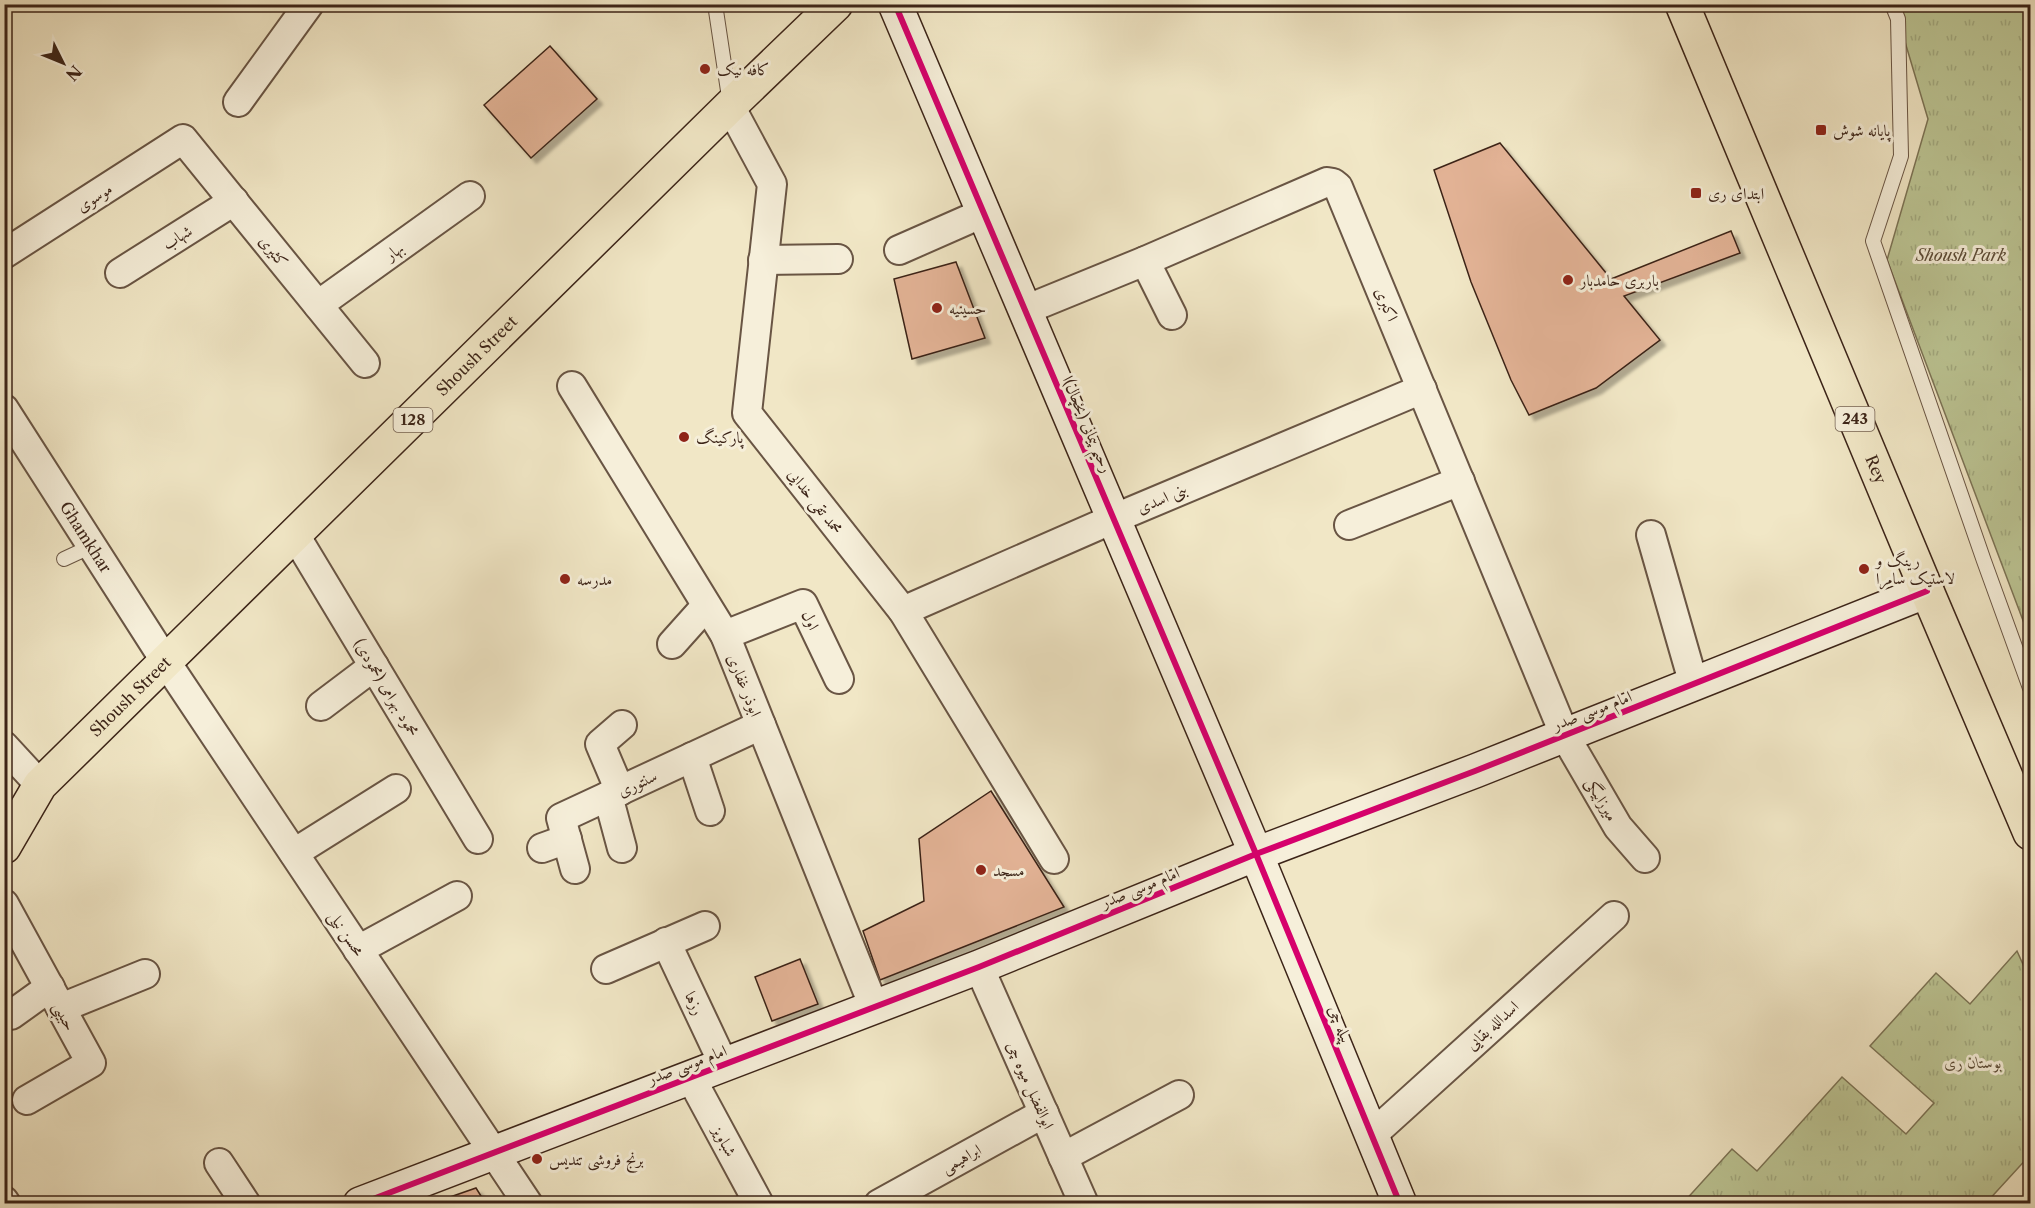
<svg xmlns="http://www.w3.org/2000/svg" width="2035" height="1208" font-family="'Libre Caslon Text',Amiri,serif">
<defs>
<pattern id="grass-tufts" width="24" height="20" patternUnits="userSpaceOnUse" patternTransform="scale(1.5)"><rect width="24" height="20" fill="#bcc594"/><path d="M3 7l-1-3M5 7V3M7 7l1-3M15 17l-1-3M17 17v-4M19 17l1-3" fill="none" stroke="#a2a97f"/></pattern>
<filter id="shadow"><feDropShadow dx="5.5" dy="5.5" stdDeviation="1.5" flood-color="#0004"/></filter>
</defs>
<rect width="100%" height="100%" fill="#f1e7c6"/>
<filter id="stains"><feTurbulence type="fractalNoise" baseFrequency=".00333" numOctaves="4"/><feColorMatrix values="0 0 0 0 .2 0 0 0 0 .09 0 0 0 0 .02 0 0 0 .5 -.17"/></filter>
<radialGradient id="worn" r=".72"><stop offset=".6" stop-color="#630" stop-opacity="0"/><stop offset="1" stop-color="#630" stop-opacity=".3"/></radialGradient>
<g fill="url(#grass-tufts)" stroke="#7c7456" stroke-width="1.5">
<path d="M1894,5H2030V639L1887,260L1928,119Z"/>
<path d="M2017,951L2030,980V1155L1986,1203H1683L1732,1149L1757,1171L1842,1077L1906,1134L1934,1103L1870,1046L1936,973L1970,1004Z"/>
</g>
<g fill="#e3b396" stroke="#3c2418" stroke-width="1.5" filter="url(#shadow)">
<path d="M550,46L597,99L531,158L484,105Z"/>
<path d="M1500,143L1611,279L1731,231L1740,253L1624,296L1660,340L1596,388L1529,415L1511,380L1471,282L1434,170Z"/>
<path d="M956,262L985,338L912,359L894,279Z"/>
<path d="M991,791L1064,907L880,980L863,931L924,901L919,839Z"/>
<path d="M800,959L818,1004L772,1021L755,977Z"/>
<path d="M476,1188L486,1204H430Z"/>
</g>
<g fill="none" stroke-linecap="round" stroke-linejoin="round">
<g stroke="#695544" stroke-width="16">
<g id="lane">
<path d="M715,4L730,104"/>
<path d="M1892,4L1898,19L1901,156L1873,241L1984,561L2030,688"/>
<path d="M64,559L92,546"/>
</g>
</g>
<g stroke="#695544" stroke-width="32">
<g id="street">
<path d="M238,102L309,4"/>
<path d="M730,106L772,184L747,413L903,611L1054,859"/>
<path d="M899,250L983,213"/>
<path d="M4,254L183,139L365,363"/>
<path d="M763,260L838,259"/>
<path d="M1145,261L1172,315"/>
<path d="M120,273L234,201"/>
<path d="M318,305L470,196"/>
<path d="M1025,310L1145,261L1327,182L1333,183L1338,187L1565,736L1618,827L1645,858"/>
<path d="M572,386L725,635L874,1007"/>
<path id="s1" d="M4,409L166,662L528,1204"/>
<path d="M1349,525L1460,481"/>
<path d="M295,535L478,839"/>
<path d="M1651,535L1694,685"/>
<path d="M903,611L1113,519L1422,389"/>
<path d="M725,635L803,604L839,679"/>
<path d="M672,644L706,606"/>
<path d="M321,706L374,666"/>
<path d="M4,746L40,785"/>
<path d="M692,757L710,811"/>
<path d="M620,791L600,744L622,725"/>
<path d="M608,796L622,848"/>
<path d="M542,848L567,839"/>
<path d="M294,853L396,789"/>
<path d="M575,869L561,818L761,725"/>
<path d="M4,904L91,1063L27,1100"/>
<path d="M666,942L724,1065"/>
<path d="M358,950L457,896"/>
<path d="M979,967L1084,1204"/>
<path d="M606,969L705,926"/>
<path d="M61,1008L145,974"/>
<path d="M11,1015L50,987"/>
<path d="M691,1078L759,1204"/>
<path d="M1372,1135L1614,916"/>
<path d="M1063,1157L1179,1095"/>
<path d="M219,1163L246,1204"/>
<path d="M4,1201L6,1204"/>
<path d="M879,1204L1044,1113"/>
</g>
</g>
<g stroke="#3c2418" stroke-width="36">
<g id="secondary">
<path d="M895,4L1256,854L1400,1204"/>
<path d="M360,1204L979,967L1256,854L1475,771L1927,591"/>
</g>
</g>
<g stroke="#3c2418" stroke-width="36">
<g id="primary">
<path id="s2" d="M1682,4L1927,591L2030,833"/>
<path id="s3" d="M4,847L40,785L730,106L836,4"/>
</g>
</g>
<use href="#lane" stroke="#f6efda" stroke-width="14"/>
<use href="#street" stroke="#f6efda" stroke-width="28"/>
<use href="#secondary" stroke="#f6efda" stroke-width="33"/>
<use href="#primary" stroke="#f1e7c6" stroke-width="33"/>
<g stroke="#f6efda" stroke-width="10">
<g id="cycleway">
<path d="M895,4L1256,854L1400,1204"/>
<path d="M360,1204L979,967L1256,854L1475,771L1927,591"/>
</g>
</g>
<use href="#cycleway" stroke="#d6006c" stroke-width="6"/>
</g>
<g fill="#8f2418" stroke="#f6efda" stroke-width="2">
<circle cx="705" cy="69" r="6"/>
<rect x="1815" y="124" width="12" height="12" rx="3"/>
<rect x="1690" y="187" width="12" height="12" rx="3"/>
<circle cx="1568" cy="280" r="6"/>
<circle cx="937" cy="308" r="6"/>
<circle cx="684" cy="437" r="6"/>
<circle cx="1864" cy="569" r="6"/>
<circle cx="565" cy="579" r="6"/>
<circle cx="981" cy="870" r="6"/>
<circle cx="537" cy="1159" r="6"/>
</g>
<g text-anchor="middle" stroke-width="6" stroke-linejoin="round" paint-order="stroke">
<g fill="#f6efda" stroke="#746152" stroke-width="1.5">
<rect x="1835.5" y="407" width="39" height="24" rx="4.5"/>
<rect x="393.5" y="408" width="39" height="24" rx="4.5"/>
</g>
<g font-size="15" font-weight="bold" fill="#3c2418">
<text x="1855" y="424">243</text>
<text x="413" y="425">128</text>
</g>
<g font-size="16" fill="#3c2418" stroke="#f6efda" text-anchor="start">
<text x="717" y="75">کافه نیک</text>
<text x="1833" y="136">پایانه شوش</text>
<text x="1708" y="199">ابتدای ری</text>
<text x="1580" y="286">باربری حامدبار</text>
<text x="949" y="314">حسینیه</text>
<text x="696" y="443">پارکینگ</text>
<text x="1876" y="566">رینگ و<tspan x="1876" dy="18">لاستیک سامرا</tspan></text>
<text x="577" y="585">مدرسه</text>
<text x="993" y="876">مسجد</text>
<text x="549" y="1165">برنج فروشی تندیس</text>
</g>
<g font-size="16" fill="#3c2418" stroke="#f6efda">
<text transform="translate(94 197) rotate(-33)" y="6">موسوی</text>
<text transform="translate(177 237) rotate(-32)" y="6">شهاب</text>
<text transform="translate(274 251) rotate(51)" y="6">کثیری</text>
<text transform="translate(394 251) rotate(-36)" y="6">بهار</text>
<text transform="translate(1387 304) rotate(67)" y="6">اکبری</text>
<text dy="6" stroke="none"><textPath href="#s3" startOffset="684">Shoush Street</textPath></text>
<text transform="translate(1088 424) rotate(67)" y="6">رحیم پیمانی (یخچال)ا</text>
<text dy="6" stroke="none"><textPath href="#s2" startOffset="504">Rey</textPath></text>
<text transform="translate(1162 498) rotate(-23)" y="6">بنی اسدی</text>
<text transform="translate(816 501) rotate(52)" y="6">محمد تقی خدایی</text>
<text dy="6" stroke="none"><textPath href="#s1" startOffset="152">Ghamkhar</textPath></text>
<text transform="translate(811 620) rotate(64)" y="6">اول</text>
<text transform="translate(745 685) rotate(68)" y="6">ابوذر غفاری</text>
<text transform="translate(387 687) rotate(59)" y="6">محمود بهرامی (محمودی)</text>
<text dy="6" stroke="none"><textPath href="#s3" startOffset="198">Shoush Street</textPath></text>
<text transform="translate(1592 710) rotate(-21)" y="6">امام موسی صدر</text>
<text transform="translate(637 783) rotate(-25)" y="6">سنتوری</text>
<text transform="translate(1602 799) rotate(60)" y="6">میرزابیگی</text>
<text transform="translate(1140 887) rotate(-22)" y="6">امام موسی صدر</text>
<text transform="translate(347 933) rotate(56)" y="6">محسن نیلی</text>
<text transform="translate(695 1003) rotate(65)" y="6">رزها</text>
<text transform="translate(65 1016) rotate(62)" y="6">حبیبی</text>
<text transform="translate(1341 1024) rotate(68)" y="6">پیله چی</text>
<text transform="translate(1492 1025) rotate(-42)" y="6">اسدالله بقایی</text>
<text transform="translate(687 1064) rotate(-21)" y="6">امام موسی صدر</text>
<text transform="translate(1031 1085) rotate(66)" y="6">ابوالفضل میوه چی</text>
<text transform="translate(725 1141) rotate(61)" y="6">شباویز</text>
<text transform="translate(961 1158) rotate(-29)" y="6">ابراهیمی</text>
</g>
<g font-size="16" font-style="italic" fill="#5c4c37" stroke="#f6efda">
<text x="1961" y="261">Shoush Park</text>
<text x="1973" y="1068">بوستان ری</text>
</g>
</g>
<rect width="2035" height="1208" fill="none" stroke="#f1e7c6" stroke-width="24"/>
<rect x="6" y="6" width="2023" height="1196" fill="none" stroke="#3c2418" stroke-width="3"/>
<rect x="12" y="12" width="2011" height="1184" fill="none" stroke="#3c2418" stroke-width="1.5"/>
<g transform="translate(63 63) rotate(133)" stroke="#f6efda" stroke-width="4.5" paint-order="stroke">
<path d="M0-4.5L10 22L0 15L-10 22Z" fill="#3c2418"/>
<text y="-9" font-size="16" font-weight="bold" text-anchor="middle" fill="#3c2418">N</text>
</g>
<rect width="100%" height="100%" filter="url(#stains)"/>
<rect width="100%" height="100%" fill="url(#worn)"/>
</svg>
